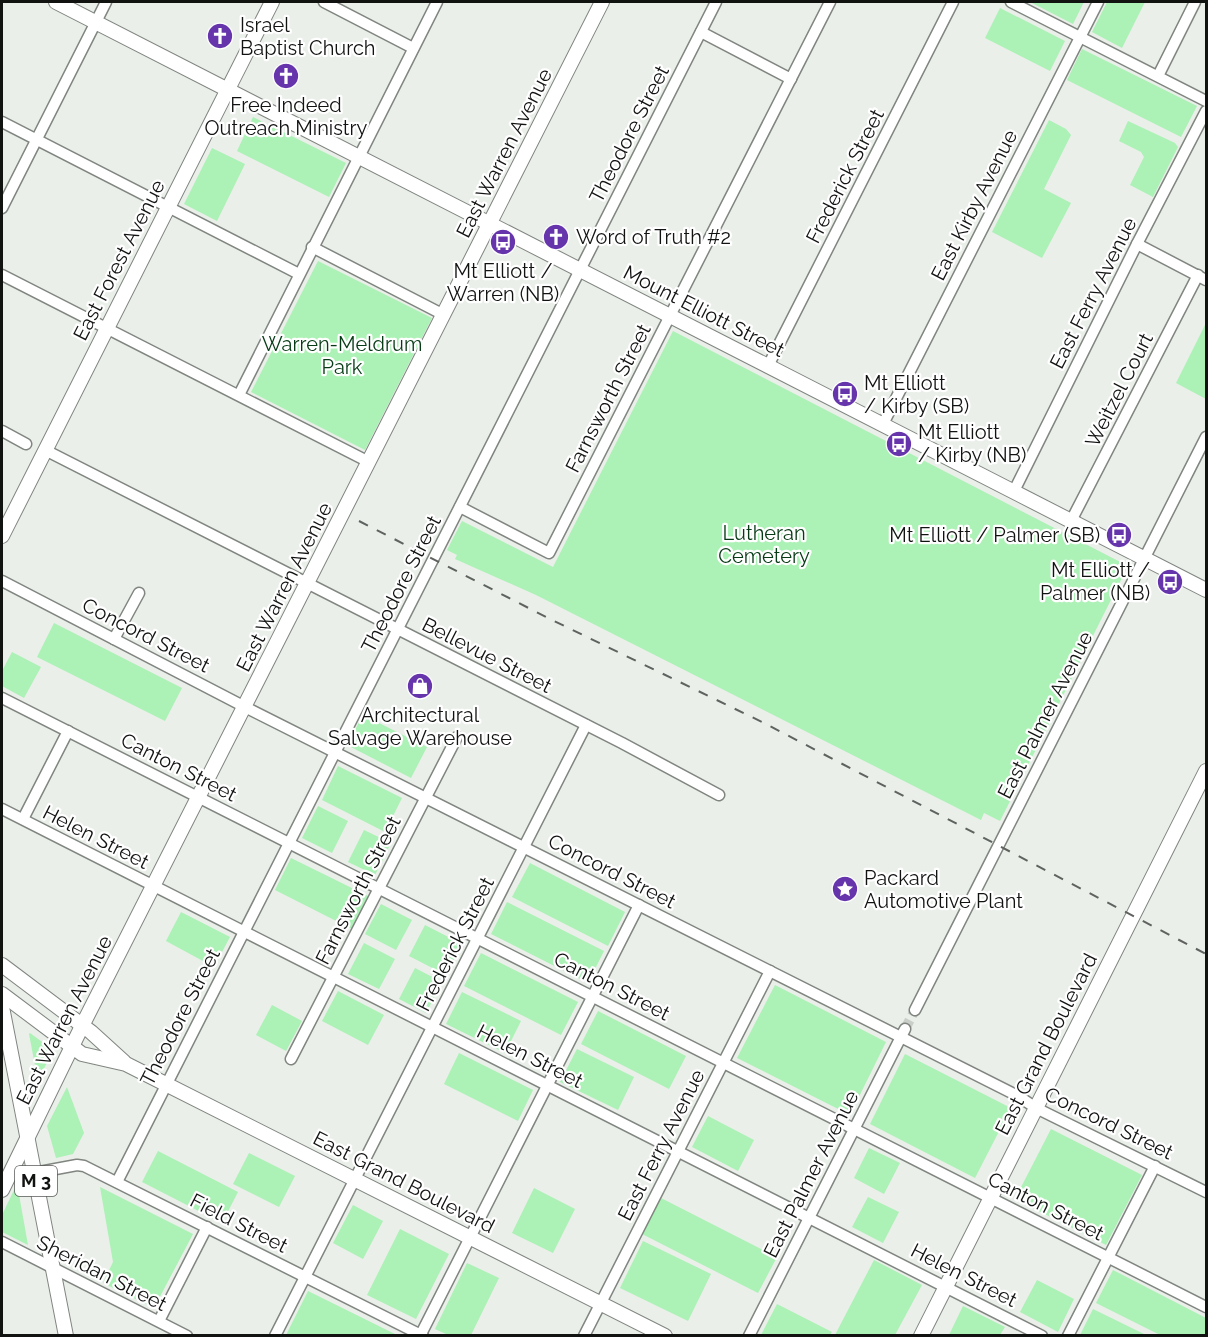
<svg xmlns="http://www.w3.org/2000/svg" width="1208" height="1337" font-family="Raleway,sans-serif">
<rect width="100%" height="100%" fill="#eaefea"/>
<g fill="#acf1b5">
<path d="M1030,2H1084L1073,24Z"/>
<path d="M1107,2H1145L1122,48L1092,32Z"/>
<path d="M1000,8L1065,41L1050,71L985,38Z"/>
<path d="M1082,49L1197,106L1181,137L1067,80Z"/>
<path d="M253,117L346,163L329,197L237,151Z"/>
<path d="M1049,120L1066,129L1071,135L1044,189L1071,203L1042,258L992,232Z"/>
<path d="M1128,121L1175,143L1178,147L1153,197L1130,185L1144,157L1141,152L1119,141Z"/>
<path d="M212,148L245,164L217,221L184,204Z"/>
<path d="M318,261L432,318L365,450L251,392Z"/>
<path d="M1206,323V399L1176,383Z"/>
<path d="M673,331L1128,566L1000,821L984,813L981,820L536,595L455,559L457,555L447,550L462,521L553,567Z"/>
<path d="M54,623L182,688L165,721L37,657Z"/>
<path d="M12,652L41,667L24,698L2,686V671Z"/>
<path d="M363,715L427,747L411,778L347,745Z"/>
<path d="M338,766L402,798L385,832L322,800Z"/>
<path d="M318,806L348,821L332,853L302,838Z"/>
<path d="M364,830L391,843L375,875L348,862Z"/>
<path d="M291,858L368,896L352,929L275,890Z"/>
<path d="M530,863L625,912L608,946L512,897Z"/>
<path d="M507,902L604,951L588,983L491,934Z"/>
<path d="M381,904L412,920L396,950L365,934Z"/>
<path d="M181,912L230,937L214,967L166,941Z"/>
<path d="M425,925L462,944L446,975L409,956Z"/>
<path d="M364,943L395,959L379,989L348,974Z"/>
<path d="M481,953L578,1002L561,1035L464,986Z"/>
<path d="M415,968L442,982L426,1013L399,999Z"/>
<path d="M775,985L886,1042L850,1115L737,1058Z"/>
<path d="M338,991L384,1015L368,1045L322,1021Z"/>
<path d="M462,992L521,1021L505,1053L446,1024Z"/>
<path d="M272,1005L302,1021L286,1051L256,1035Z"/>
<path d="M598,1011L686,1056L669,1089L581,1044Z"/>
<path d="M30,1033L53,1050L38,1081L29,1034Z"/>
<path d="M577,1049L634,1077L618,1110L560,1082Z"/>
<path d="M459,1053L533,1090L518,1121L444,1084Z"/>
<path d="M905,1054L1011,1108L975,1178L870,1124Z"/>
<path d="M67,1087L84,1133L73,1154L56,1158L47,1126Z"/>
<path d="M708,1116L754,1140L738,1171L692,1147Z"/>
<path d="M1051,1129L1142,1175L1106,1245L1015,1199Z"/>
<path d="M869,1148L900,1163L884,1194L854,1178Z"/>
<path d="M158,1151L238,1192L222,1223L142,1182Z"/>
<path d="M249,1153L295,1176L279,1207L233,1184Z"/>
<path d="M100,1187L193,1234L154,1308L103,1283L113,1262Z"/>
<path d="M15,1188L18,1189L28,1245L2,1232V1215Z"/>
<path d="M534,1188L575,1209L553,1253L512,1233Z"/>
<path d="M868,1197L899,1212L883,1243L852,1227Z"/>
<path d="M661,1198L777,1257L758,1293L642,1234Z"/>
<path d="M353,1205L383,1221L363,1259L333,1243Z"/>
<path d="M400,1229L449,1254L416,1319L367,1295Z"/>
<path d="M643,1241L711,1274L688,1321L620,1288Z"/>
<path d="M874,1260L922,1285L895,1335H835Z"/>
<path d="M467,1263L499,1278L471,1335H448L435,1329Z"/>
<path d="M1113,1270L1206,1318V1335H1160L1096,1303Z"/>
<path d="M1037,1280L1074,1299L1058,1332L1020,1312Z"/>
<path d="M308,1291L397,1335H286Z"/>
<path d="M777,1304L832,1332L830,1335H761Z"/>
<path d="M963,1306L1005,1327L1000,1335H949Z"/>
<path d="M1093,1309L1146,1335H1080Z"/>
</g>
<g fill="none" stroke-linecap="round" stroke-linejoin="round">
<path stroke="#c9cec9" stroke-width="10" stroke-dasharray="10 5" stroke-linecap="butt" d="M905,1029L915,1010"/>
<g stroke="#808580" stroke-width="13">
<g id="minor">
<path d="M324,2L413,48"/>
<path d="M1011,2L1206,101"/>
<path d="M701,32L791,79"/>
<path d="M1158,76L1195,2"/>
<path d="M2,122L299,274"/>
<path d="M2,208L106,2"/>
<path d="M1137,244L1206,280"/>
<path d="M312,247L444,315"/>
<path d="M2,275L369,462"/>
<path d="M768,366L953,2"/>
<path d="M239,395L437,2"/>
<path d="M883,424L1098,2"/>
<path d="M2,431L26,444"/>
<path d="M45,450L622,743L719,795"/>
<path d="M1014,491L1137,244L1206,111"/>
<path d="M460,507L549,553L830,2"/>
<path d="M1071,521L1198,275"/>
<path d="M2,581L245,707L1018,1096L1036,1108L1206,1192"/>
<path d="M114,639L139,593"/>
<path d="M2,698L1206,1307"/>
<path d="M2,809L1042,1336"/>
<path d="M23,819L68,731"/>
<path d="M915,1010L1206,437"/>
<path d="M291,1059L457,737"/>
<path d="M34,1173L77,1165L84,1166L423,1336"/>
<path d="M117,1182L716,2"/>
<path d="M2,1242L187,1336"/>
<path d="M159,1321L207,1227"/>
<path d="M275,1336L586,725"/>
<path d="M420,1336L639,905"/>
<path d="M584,1336L770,971"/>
<path d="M749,1336L905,1029"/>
<path d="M1068,1336L1155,1166"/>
</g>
</g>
<g stroke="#808580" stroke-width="16">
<g id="major">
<path d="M56,2L1206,590"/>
<path d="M2,536L272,2"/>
<path d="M2,965L91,1032L124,1062"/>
<path d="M2,994L82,1054L126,1064L665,1336"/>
<path d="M2,1007L66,1336"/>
<path d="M2,1190L82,1026L602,2"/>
<path d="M921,1336L1206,771"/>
</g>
</g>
<use href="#minor" stroke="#fff" stroke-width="10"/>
<use href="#major" stroke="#fff" stroke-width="14"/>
<path stroke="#5f625f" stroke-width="2" stroke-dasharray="10 10" stroke-linecap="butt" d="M359,521L550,619L762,722L1206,954"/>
</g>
<defs>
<g id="church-disc" transform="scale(1.35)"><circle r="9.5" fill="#6635ac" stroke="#fff"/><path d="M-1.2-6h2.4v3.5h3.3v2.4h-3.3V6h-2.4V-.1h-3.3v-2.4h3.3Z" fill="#fff"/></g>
<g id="bus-disc" transform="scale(1.35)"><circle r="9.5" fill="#6635ac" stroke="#fff"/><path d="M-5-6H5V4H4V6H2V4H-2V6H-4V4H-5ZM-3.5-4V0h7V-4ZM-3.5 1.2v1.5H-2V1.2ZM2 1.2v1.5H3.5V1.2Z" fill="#fff"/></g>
<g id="shop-disc" transform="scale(1.35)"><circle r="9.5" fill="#6635ac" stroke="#fff"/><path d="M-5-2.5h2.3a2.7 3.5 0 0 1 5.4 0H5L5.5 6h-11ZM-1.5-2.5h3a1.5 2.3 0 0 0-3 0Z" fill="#fff"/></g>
<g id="sight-disc" transform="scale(1.35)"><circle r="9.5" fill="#6635ac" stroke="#fff"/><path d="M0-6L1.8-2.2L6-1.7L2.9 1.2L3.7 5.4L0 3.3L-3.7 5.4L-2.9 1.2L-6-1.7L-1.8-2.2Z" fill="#fff"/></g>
</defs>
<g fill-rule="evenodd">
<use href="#church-disc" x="220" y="36"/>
<use href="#church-disc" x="286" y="76"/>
<use href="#church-disc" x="556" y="237"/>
<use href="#bus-disc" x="503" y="242"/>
<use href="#bus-disc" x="845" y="394"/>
<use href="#bus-disc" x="899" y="444"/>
<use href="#bus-disc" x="1119" y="535"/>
<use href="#bus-disc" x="1170" y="582"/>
<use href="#shop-disc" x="420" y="686"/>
<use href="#sight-disc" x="845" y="889"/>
</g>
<g text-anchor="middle" stroke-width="4.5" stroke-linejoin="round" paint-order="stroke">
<rect fill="#fff" stroke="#585a58" stroke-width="1.5" x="15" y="1166" width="42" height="30" rx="4.5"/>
<g font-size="18" font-weight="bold" fill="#111311">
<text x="36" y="1187">M 3</text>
</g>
<g font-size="20" fill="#111311" stroke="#fff" text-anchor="start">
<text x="240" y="32">Israel<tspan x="240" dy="23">Baptist Church</tspan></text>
<text x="286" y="112" text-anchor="middle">Free Indeed<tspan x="286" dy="23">Outreach Ministry</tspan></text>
<text x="576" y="244">Word of Truth #2</text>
<text x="503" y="278" text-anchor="middle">Mt Elliott /<tspan x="503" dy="23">Warren (NB)</tspan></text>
<text x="864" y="390">Mt Elliott<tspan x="864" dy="23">/ Kirby (SB)</tspan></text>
<text x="918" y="439">Mt Elliott<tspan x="918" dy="23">/ Kirby (NB)</tspan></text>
<text x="1100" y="542" text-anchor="end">Mt Elliott / Palmer (SB)</text>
<text x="1150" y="577" text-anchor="end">Mt Elliott /<tspan x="1150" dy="23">Palmer (NB)</tspan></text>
<text x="420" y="722" text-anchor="middle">Architectural<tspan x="420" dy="23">Salvage Warehouse</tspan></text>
<text x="864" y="885">Packard<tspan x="864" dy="23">Automotive Plant</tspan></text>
</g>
<g font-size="20" fill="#111311" stroke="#fff">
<text transform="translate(629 134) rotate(-63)" y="7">Theodore Street</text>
<text transform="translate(504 153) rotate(-63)" y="7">East Warren Avenue</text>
<text transform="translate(845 176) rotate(-63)" y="7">Frederick Street</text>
<text transform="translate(974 205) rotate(-63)" y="7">East Kirby Avenue</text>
<text transform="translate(119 260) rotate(-63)" y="7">East Forest Avenue</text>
<text transform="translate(1093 293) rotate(-63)" y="7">East Ferry Avenue</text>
<text transform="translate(704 311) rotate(27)" y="7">Mount Elliott Street</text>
<text transform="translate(1119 390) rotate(-63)" y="7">Weitzel Court</text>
<text transform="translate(608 398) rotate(-63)" y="7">Farnsworth Street</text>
<text transform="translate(401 584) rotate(-63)" y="7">Theodore Street</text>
<text transform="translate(284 587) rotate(-63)" y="7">East Warren Avenue</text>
<text transform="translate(146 635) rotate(27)" y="7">Concord Street</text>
<text transform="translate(487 655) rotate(27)" y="7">Bellevue Street</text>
<text transform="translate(1045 715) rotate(-63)" y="7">East Palmer Avenue</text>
<text transform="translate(179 767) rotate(27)" y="7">Canton Street</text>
<text transform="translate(96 837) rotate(27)" y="7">Helen Street</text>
<text transform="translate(612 871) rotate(27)" y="7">Concord Street</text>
<text transform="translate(358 890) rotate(-63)" y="7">Farnsworth Street</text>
<text transform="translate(455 944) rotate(-63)" y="7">Frederick Street</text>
<text transform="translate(612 986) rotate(27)" y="7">Canton Street</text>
<text transform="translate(180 1017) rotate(-63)" y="7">Theodore Street</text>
<text transform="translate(64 1020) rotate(-63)" y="7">East Warren Avenue</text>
<text transform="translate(1046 1044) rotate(-63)" y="7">East Grand Boulevard</text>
<text transform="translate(530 1056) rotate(27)" y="7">Helen Street</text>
<text transform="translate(1109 1123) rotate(26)" y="7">Concord Street</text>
<text transform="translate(661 1145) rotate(-63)" y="7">East Ferry Avenue</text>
<text transform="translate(811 1174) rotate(-63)" y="7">East Palmer Avenue</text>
<text transform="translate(404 1182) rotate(27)" y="7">East Grand Boulevard</text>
<text transform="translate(1046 1206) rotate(27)" y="7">Canton Street</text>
<text transform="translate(239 1223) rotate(27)" y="7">Field Street</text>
<text transform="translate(102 1273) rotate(27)" y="7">Sheridan Street</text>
<text transform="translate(964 1275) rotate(27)" y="7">Helen Street</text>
</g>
<g font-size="20" fill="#063b15" stroke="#fff">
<text x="342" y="351">Warren-Meldrum<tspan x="342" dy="23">Park</tspan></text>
<text x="764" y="540">Lutheran<tspan x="764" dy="23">Cemetery</tspan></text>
</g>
</g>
<rect width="1208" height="1337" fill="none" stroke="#111311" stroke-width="6"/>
</svg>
